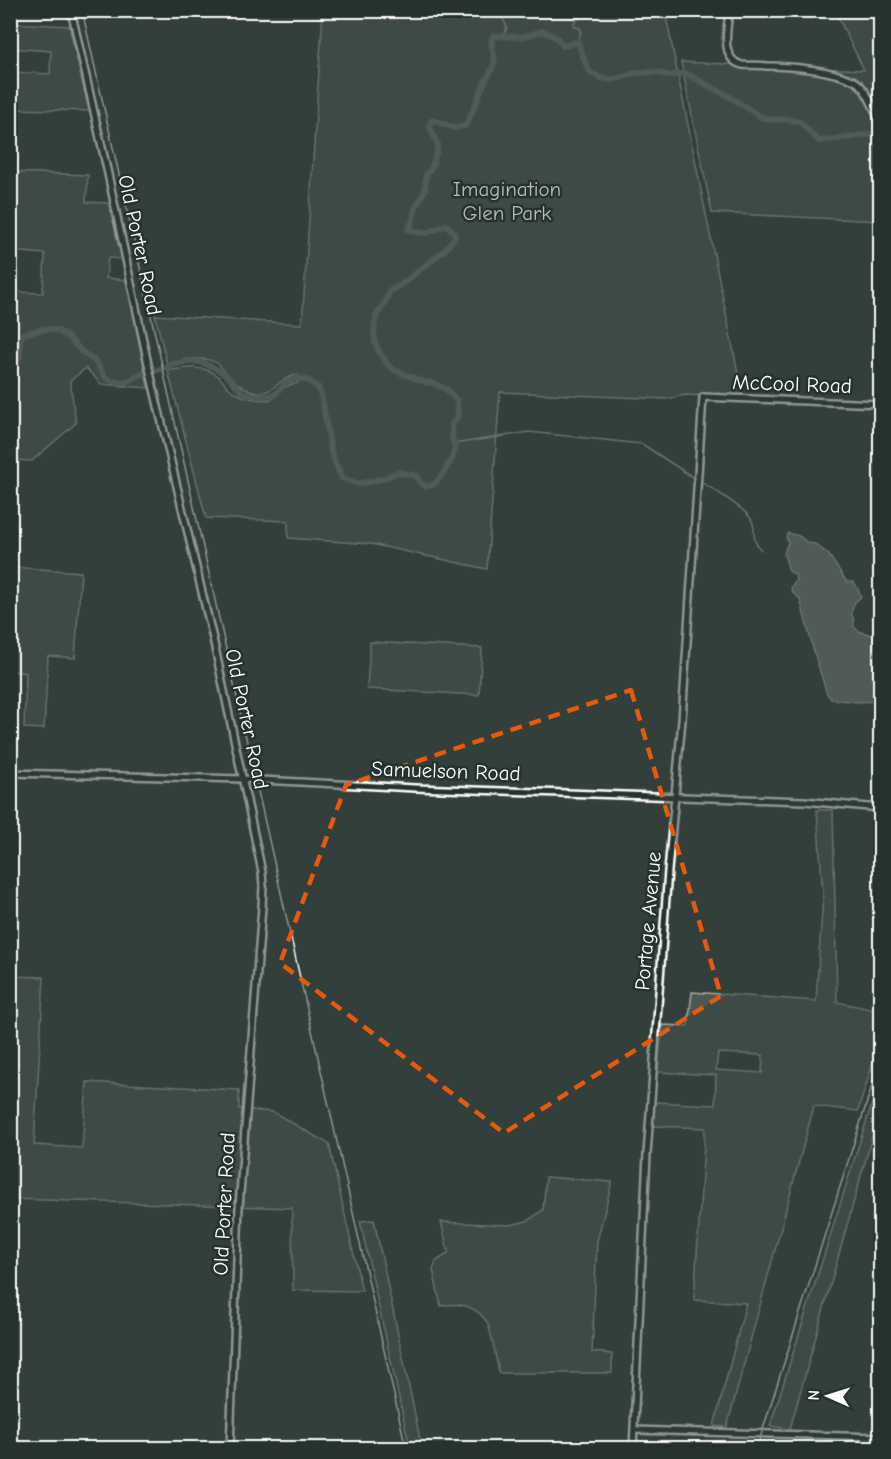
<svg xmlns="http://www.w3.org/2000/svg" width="891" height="1459" font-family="'Comic Neue',sans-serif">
<rect width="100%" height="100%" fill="#333f3a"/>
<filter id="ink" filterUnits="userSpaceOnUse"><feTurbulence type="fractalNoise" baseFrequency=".0167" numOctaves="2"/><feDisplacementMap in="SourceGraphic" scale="12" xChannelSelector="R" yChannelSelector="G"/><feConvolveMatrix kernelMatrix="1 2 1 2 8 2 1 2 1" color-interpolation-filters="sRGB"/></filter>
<g filter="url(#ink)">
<g fill="#4d5853" stroke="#a6aca9" stroke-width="1.5" fill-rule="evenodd">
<path d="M323,11H665L743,398L685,395L667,399L500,392L487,569L371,544L288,538V521L206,518L168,371C184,368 204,364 218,376C221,378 224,383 227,386C238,397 251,400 266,400C275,400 277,393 284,388C288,385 293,384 298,383V375C280,376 274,395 257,392C244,390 235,382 226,373C223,369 220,365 217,363C201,355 182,360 167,364L155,315L302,324Z"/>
<path d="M835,11H880V221L712,213L681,62L864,70Z"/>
<path d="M11,23L69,26L89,111L14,109L13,130H11V72L50,74L51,51L11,48Z"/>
<path d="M11,172L88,175L86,202L109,203L122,259L108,258L106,278L127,280L148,388L101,384L86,368L70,381L76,423L32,461L11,460V288L17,292L43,293L45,254L11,251Z"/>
<path d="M11,567L81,572L75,658L48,656L44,729L24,728L26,673L11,671Z"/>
<path d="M370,642L482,648L479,695L367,689Z"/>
<path d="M817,810H833L837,1002L880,1011V1040L858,1111L814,1106L727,1427L714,1426L746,1303L694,1300L705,1128L653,1126L655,1102L715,1105L716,1075L658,1072L662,1025L688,1026L692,992L816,1001L823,896ZM718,1053L763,1055L762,1073L716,1070Z"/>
<path d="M11,976L44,977L34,1145L82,1148L87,1082L239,1090V1109L273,1112L329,1144L362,1291L293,1290L292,1208L11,1199Z"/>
<path d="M880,1078V1108L790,1429L770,1426Z"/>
<path d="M546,1177L612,1182L597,1241L592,1352L612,1354V1373H499C497,1363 491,1330 487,1322C476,1306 459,1302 441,1306L433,1270L436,1261L448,1254V1250L441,1222L509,1225L527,1221L543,1210Z"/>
<path d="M374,1220L422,1448H410L360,1221Z"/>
</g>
<path fill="#737b78" stroke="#abb0ae" stroke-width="1.5" d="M788,533L799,536L808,543L815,544L828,554L847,582H854L858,589L861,597L855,602L851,613L853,617L854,627L861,632L880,637V701L857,702L831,699L827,694L814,652L800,599L793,593L791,587L796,581L795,575L789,571L784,554L788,542L786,537Z"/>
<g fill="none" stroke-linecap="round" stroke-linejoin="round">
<g stroke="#abb0ae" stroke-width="1.5">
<path d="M497,10C500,16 504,20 507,27L503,37"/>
<path d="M578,42L581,30L580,28L574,26V22L582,17L583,14L580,13V10"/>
<path d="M454,444L529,432L642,444L694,478"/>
<path d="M700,481C713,490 744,507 751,519C758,531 749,537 761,550"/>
</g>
<g stroke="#737b78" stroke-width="6">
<path d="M10,373L20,356V341L23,334L44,329L57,330L68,337L81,351L96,362L105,377L112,381L126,382L140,375L187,361L200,362L213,367L225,374L242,392L251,395L268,396L275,394L287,382L297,378L309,381L318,387L322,399L331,451L336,465L342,478L359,484L385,478L398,472L417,476L419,482L426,487L434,484L441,477L452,459L455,448L452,437V424L458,416L457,401L446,389L433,383L425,382L403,374L393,369L388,365L378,350L375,342L374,330L376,316L385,303L390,291L401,285L445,250L455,237L454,232L446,225C431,231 425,237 408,229L412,223L415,209L425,190L426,175L432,167L436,153L438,145L429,126L431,121H436L454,128L465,126C473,114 477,99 483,86C486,78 492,72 494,64C497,54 488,46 493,36L522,37L543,31L557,38L563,46L578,42L585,62L590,72L600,78L613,80L636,73L657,72L669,76L685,73L730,97L761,117L773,120L785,119L800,122L819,141L880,133"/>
<path d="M10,396L12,403L10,408"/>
</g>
<g stroke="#fff" stroke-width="10">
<g id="minor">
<path d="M71,10L108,174L148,364L214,643L262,872L263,886L262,907L239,1207L230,1448"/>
<path d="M729,10C728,28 719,59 742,65C774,66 804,66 835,74C844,77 855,79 861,86C870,96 875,111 880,123"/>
<path d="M10,773L243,779L415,788L804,801L880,808"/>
<path d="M634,1430L880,1437"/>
<path d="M633,1448L647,1154L668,871L682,720L703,397L880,404"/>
</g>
</g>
<use href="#minor" stroke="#26332d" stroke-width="5"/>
<g stroke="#fff" stroke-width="1.5">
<path d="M82,10L406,1448"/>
<path d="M757,1448L880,1061"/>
</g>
</g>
</g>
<path d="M0 0H891V1459H0ZM631,690L721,996L504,1133L280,963L346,785Z" fill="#333f3a" fill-opacity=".55" fill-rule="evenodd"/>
<path fill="none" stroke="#e8590c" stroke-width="4.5" stroke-dasharray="12 8" stroke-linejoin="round" d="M631,690L721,996L504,1133L280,963L346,785Z"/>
<g text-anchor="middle" stroke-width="5" stroke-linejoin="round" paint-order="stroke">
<g font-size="21" fill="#b8bcba" stroke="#26332d">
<text x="507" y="196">Imagination<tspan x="507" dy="24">Glen Park</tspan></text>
</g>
<g font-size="21" fill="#fff" stroke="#26332d">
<text transform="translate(140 245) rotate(78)" y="7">Old Porter Road</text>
<text transform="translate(792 384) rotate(2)" y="7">McCool Road</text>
<text transform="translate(247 719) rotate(78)" y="7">Old Porter Road</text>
<text transform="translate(446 771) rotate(2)" y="7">Samuelson Road</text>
<text transform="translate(648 921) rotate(-85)" y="7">Portage Avenue</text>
<text transform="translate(224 1204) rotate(-87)" y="7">Old Porter Road</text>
</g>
</g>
<rect width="891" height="1459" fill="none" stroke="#26332d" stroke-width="36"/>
<rect x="18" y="18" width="855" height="1423" fill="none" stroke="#fff" stroke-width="2" filter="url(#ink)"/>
<g transform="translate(828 1396) rotate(273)" stroke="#26332d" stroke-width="4.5" paint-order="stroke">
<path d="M0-4.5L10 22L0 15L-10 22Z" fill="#ffffff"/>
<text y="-9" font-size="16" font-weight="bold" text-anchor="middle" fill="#ffffff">N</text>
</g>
</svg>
